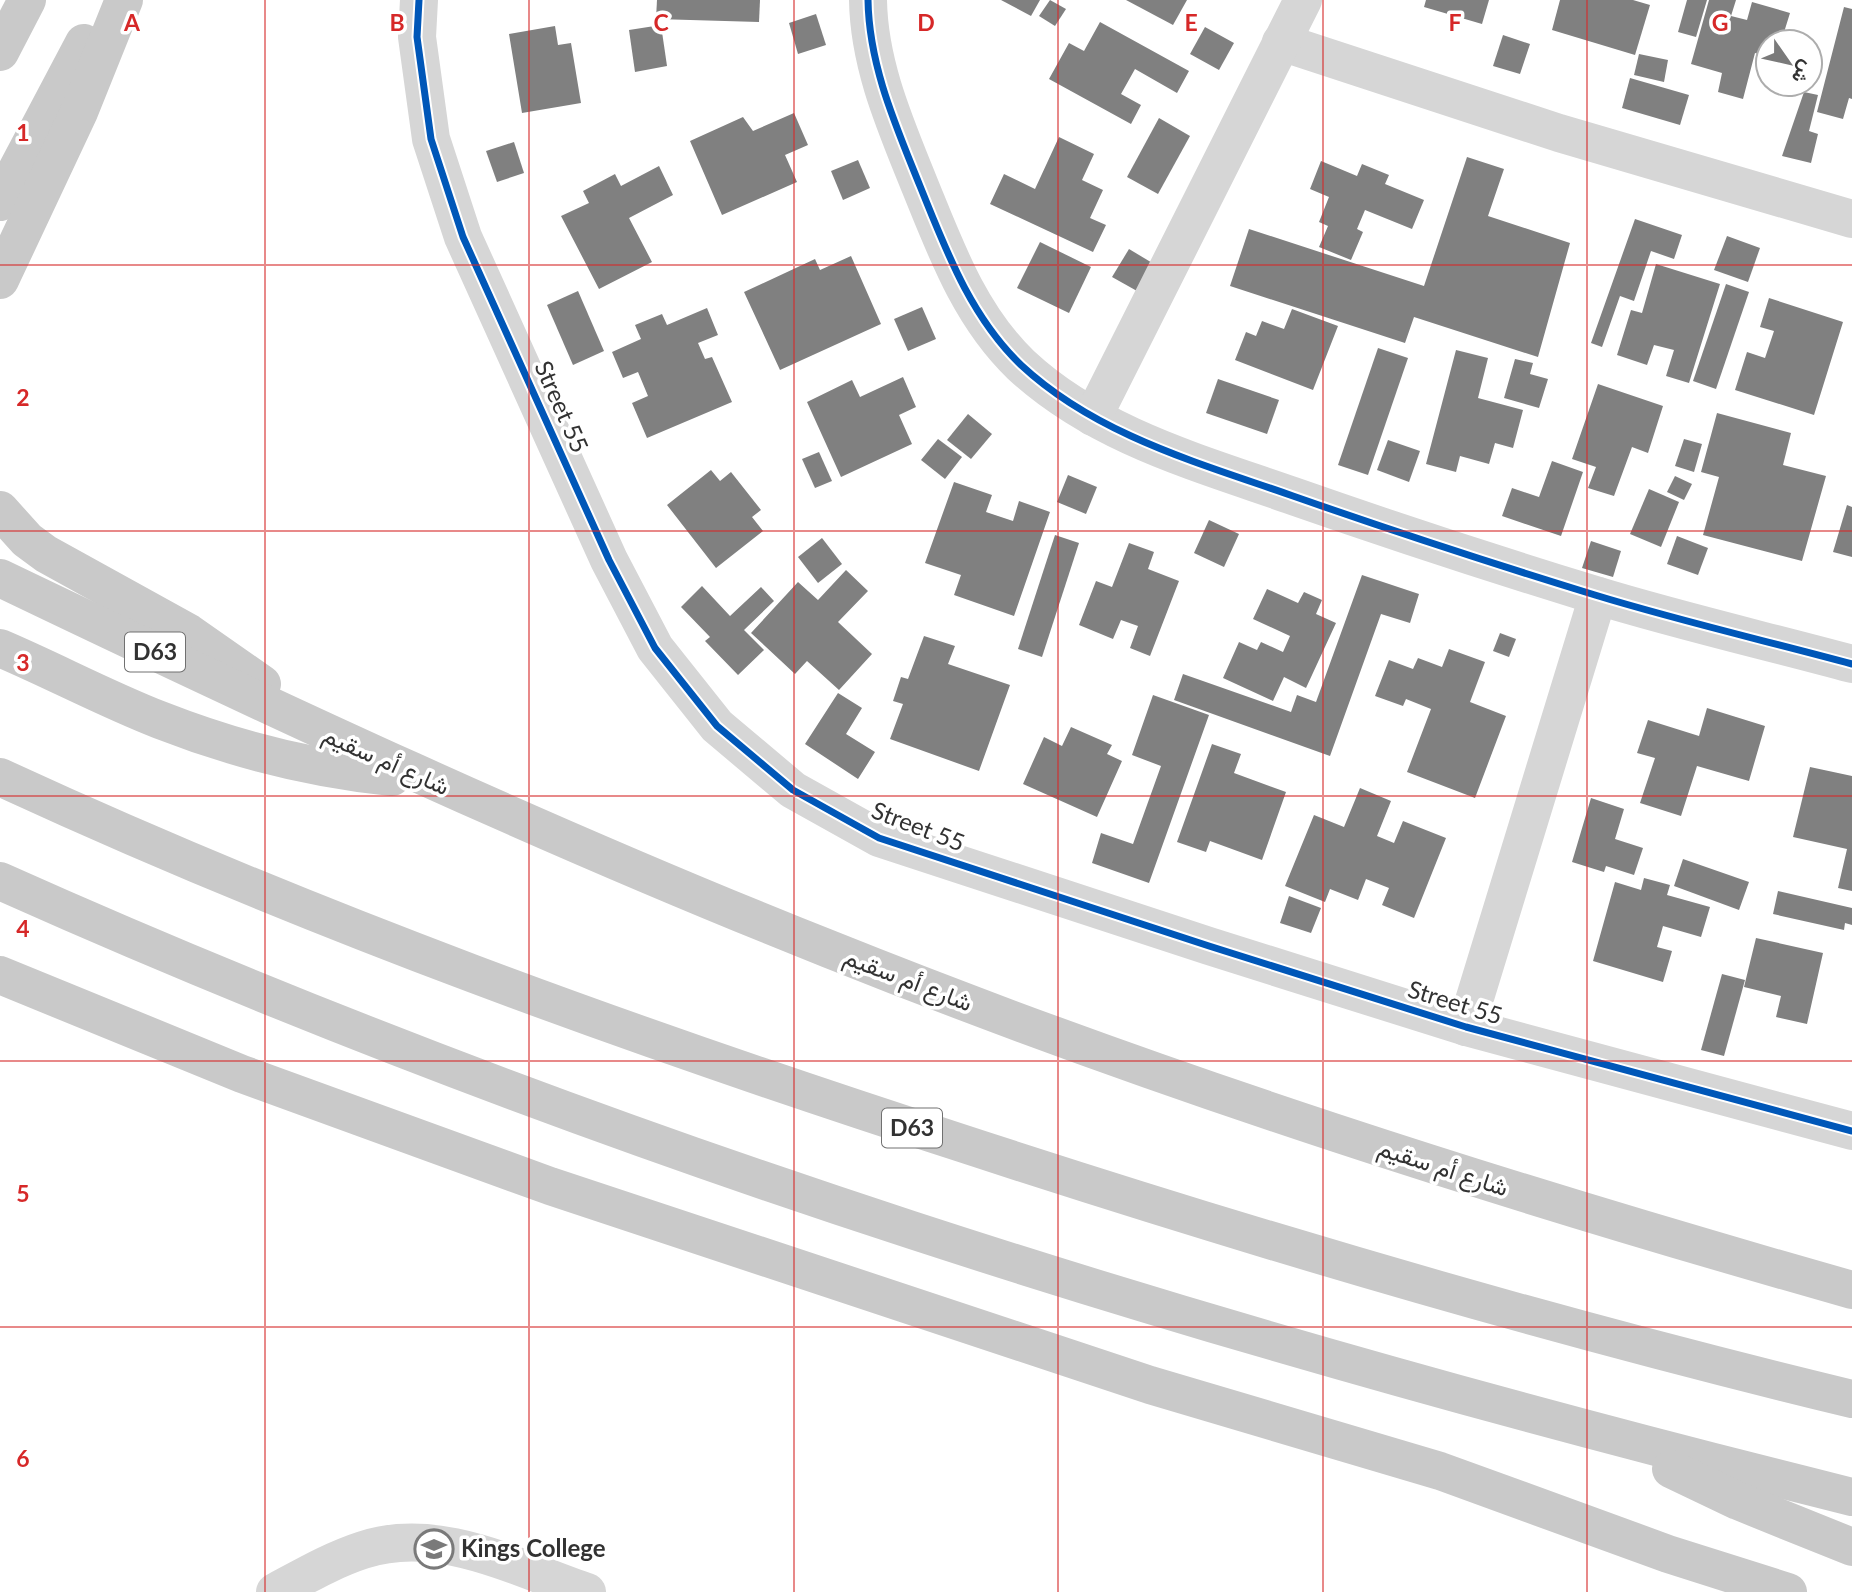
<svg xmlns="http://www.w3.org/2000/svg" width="1852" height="1592" font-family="Lato,Vazirmatn,sans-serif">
<rect width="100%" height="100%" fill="#fff"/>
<g fill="#808080">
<path d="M657,0H760L759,22L656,19Z"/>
<path d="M1001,0H1040L1031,16Z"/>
<path d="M1050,0L1066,9L1055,26L1039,16Z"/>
<path d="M1126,0H1187L1173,25Z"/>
<path d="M1426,0H1489L1482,24L1424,7Z"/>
<path d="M1560,0H1633L1650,5L1635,55L1552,30Z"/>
<path d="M1687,0H1707L1696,37L1678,32Z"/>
<path d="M1709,0H1736L1731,16L1747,20L1752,2L1790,13L1781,42H1768V56L1755,53L1743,99L1718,92L1722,73L1691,64Z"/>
<path d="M1844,7L1852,9V99L1849,98L1843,119L1817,112Z"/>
<path d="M816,14L826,45L798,54L789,23Z"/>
<path d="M1100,22L1189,71L1177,93L1135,69L1121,94L1141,105L1131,124L1049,79L1069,43L1084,51Z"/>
<path d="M661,25L667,66L635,72L629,30Z"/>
<path d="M555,26L558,45L571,43L581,103L522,113L509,34Z"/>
<path d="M1205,27L1234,43L1219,70L1190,54Z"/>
<path d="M1503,35L1530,44L1520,74L1493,66Z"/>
<path d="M1639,54L1668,60L1664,82L1634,75Z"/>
<path d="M1630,78L1689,95L1680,125L1622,108Z"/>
<path d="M1804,92L1818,95L1809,131L1818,134L1811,163L1782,156Z"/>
<path d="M794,113L808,145L785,155L797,182L722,215L690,141L743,117L753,131Z"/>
<path d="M1159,118L1190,136L1158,194L1127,177Z"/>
<path d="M1059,137L1094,154L1082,180L1103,190L1090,218L1106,225L1093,252L990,204L1004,174L1035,189Z"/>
<path d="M514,142L524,173L497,182L486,151Z"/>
<path d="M1467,157L1504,169L1488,216L1570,243L1538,357L1414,317L1405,343L1230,286L1249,229L1424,286Z"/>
<path d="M858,160L870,188L843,200L831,171Z"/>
<path d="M1321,161L1357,176L1362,164L1389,175L1385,184L1424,200L1412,229L1365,210L1357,229L1363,232L1351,260L1319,247L1328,226L1319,222L1329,197L1310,189Z"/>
<path d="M659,166L673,195L629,218L652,262L599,289L561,216L589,203L583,191L615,174L621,186Z"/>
<path d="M1635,219L1682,235L1674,259L1651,251L1634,301L1620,296L1602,347L1591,343Z"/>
<path d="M1727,236L1760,248L1748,282L1714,270Z"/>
<path d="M1040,242L1091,267L1069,313L1017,288Z"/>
<path d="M1129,249L1154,264L1137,291L1112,277Z"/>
<path d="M851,256L881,324L780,370L744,292L815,259L820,270Z"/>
<path d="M1656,264L1720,284L1689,383L1666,376L1674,350L1654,345L1647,365L1617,355L1631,310L1642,313Z"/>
<path d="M1726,284L1749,292L1716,389L1693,381Z"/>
<path d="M578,291L604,351L573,365L547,305Z"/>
<path d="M1769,298L1843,322L1814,415L1735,390L1747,352L1765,358L1774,331L1760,327Z"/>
<path d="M922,307L936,339L908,351L894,319Z"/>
<path d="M707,308L718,335L698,343L705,359L712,357L732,402L647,438L632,403L648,396L638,372L623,378L612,352L641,339L635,325L662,314L667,325Z"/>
<path d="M1292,309L1338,326L1313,390L1235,360L1246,332L1256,336L1262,321L1284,329Z"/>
<path d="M1378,348L1408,358L1368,475L1338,465Z"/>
<path d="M1456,350L1488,358L1478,398L1523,410L1513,448L1495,443L1489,464L1460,456L1456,472L1426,464Z"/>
<path d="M1515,359L1533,363L1530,374L1548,379L1539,408L1504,398Z"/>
<path d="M903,377L916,407L899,415L912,444L841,477L807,402L852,380L860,397Z"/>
<path d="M1218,379L1279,400L1267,434L1206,413Z"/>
<path d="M1598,384L1663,406L1648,453L1632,447L1614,496L1588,488L1596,467L1572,459Z"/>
<path d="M1717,413L1791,433L1783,465L1826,476L1802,561L1703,535L1719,477L1701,472Z"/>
<path d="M968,414L992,434L971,459L947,440Z"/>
<path d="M938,439L962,457L945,479L921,460Z"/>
<path d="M1684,439L1702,444L1694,472L1675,466Z"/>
<path d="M1388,440L1420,451L1409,482L1377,470Z"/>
<path d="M819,452L832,481L815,488L802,459Z"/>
<path d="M1552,461L1583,472L1561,536L1502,516L1512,488L1539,497Z"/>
<path d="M711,470L720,481L731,472L761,510L752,517L763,531L716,568L667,505Z"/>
<path d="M1068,475L1097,487L1086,514L1057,502Z"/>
<path d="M1675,476L1692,484L1684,500L1667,492Z"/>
<path d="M954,482L992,495L986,512L1013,521L1019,501L1050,512L1014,616L954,595L961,575L925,563Z"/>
<path d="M1649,489L1679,502L1661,547L1630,534Z"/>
<path d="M1847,505L1852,507V557L1833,552Z"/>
<path d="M1209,520L1239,534L1224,567L1194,553Z"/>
<path d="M1055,535L1079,543L1042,657L1018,649Z"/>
<path d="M1677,536L1708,548L1698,575L1667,564Z"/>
<path d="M822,538L842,564L818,583L798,557Z"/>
<path d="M1591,541L1621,551L1613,577L1582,568Z"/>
<path d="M1129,543L1154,552L1148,569L1179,581L1150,656L1130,648L1138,626L1121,620L1113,639L1079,625L1096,581L1112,587Z"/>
<path d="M846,570L868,591L838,622L872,654L839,690L807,661L795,674L751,633L798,582L818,600Z"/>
<path d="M1362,575L1419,594L1410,623L1381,614L1330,756L1174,700L1183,674L1291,712L1297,695L1316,702Z"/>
<path d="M702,586L730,616L761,587L774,601L744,630L764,650L738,675L705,641L710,637L681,607Z"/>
<path d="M1267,589L1298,603L1304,592L1322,600L1316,614L1336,623L1306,688L1284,677L1273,701L1223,678L1239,642L1257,650L1261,642L1283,652L1290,636L1253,619Z"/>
<path d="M1500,633L1516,639L1509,657L1493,651Z"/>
<path d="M924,636L955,646L948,664L1010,685L979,771L890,739L903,704L893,701L901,677L908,679Z"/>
<path d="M1449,649L1485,662L1470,702L1506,716L1475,798L1407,772L1431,709L1406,699L1403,706L1375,696L1389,660L1413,669L1418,658L1442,667Z"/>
<path d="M838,693L862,708L846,734L875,752L858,779L805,744Z"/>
<path d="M1153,695L1209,715L1149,883L1092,863L1101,833L1133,844L1161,766L1132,755Z"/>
<path d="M1707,708L1765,726L1749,781L1697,766L1681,816L1640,803L1655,758L1637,753L1648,720L1699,736Z"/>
<path d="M1071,727L1112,745L1107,754L1122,761L1097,817L1023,784L1044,737L1062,746Z"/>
<path d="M1212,744L1241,754L1234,773L1286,792L1262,860L1210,841L1206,852L1177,842Z"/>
<path d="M1810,767L1852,776V891L1838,888L1847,849L1793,837Z"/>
<path d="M1360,788L1391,801L1377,836L1394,843L1403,821L1446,838L1414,918L1382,905L1389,888L1366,879L1358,900L1330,889L1325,902L1285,886L1314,815L1344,827Z"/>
<path d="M1591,798L1624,809L1615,839L1643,848L1634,875L1606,866L1604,872L1572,862Z"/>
<path d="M1683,859L1749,882L1739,910L1674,886Z"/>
<path d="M1644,878L1670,885L1667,895L1710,907L1701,937L1663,926L1657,947L1672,951L1663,982L1593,961L1615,882L1641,890Z"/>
<path d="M1778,891L1852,908V925L1845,923L1844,930L1773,914Z"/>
<path d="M1289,896L1321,908L1311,933L1280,923Z"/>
<path d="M1756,938L1823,953L1807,1024L1776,1017L1781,996L1744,987Z"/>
<path d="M1722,974L1745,980L1724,1056L1701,1050Z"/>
</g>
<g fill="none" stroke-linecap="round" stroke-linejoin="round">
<g stroke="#d6d6d6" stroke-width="38">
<path d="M419,0L417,37L431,139L463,237L609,560L655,648L717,726L793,790L879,838L1209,946L1466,1027L1852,1131"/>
<path d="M868,0C869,66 896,126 920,186C946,250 970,316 1021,365C1096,435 1199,463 1293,496C1393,531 1494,564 1595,595C1680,621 1767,641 1852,664"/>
<path d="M1281,42L1559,133L1852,219"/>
<path d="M1093,417L1303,0"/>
<path d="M1466,1027L1598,596"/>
<path d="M275,1592C303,1577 332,1560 363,1550C439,1525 516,1568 587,1592"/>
</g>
<g stroke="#c9c9c9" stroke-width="38">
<path d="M0,52L27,0"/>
<path d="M0,202L84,43"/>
<path d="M0,280L79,112L124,0"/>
<path d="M0,510L27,540L46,554L189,633L262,684"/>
<path d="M0,578C273,709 547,837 829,949C1163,1083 1506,1192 1852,1290"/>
<path d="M0,648C54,671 106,699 160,720C234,749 313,769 392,777"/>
<path d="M0,777C309,920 631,1036 955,1141C1251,1238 1549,1326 1852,1399"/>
<path d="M0,881C596,1148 1220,1340 1852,1497"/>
<path d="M0,975L242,1074L550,1186L1150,1385L1440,1471L1668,1554L1788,1592"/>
<path d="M1671,1469L1738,1501L1852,1547"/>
</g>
<g stroke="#fff" stroke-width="11">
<g id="cycleway">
<path d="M419,0L417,37L431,139L463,237L609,560L655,648L717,726L793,790L879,838L1209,946L1466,1027L1852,1131"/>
<path d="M868,0C869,66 896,126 920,186C946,250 970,316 1021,365C1096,435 1199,463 1293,496C1393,531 1494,564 1595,595C1680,621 1767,641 1852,664"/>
</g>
</g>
<use href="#cycleway" stroke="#0057b8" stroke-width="7"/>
</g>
<path fill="none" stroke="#d62828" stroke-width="2" stroke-opacity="0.55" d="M265,0V1592M529,0V1592M794,0V1592M1058,0V1592M1323,0V1592M1587,0V1592M0,265H1852M0,531H1852M0,796H1852M0,1061H1852M0,1327H1852"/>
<defs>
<g id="university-ring" transform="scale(2.0125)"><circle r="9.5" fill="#fff" stroke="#7a7a7a" stroke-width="1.5"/><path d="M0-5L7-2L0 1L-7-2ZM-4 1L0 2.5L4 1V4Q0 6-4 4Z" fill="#7a7a7a"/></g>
</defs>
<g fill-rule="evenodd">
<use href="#university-ring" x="434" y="1549"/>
</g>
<g text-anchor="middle" stroke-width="7" stroke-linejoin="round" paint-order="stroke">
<g fill="#fff" stroke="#707070" stroke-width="2">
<rect x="125" y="632.5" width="60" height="39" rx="5"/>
<rect x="882" y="1108.5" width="60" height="39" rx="5"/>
</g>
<g font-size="23" font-weight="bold" fill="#323232">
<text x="155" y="660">D63</text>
<text x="912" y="1136">D63</text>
</g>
<g font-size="24" fill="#323232" stroke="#fff">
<text transform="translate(561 407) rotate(66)" y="8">Street 55</text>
<text transform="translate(386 761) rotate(24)" y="8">شارع أم سقيم</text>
<text transform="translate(918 827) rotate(21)" y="8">Street 55</text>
<text transform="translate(908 980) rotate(21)" y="8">شارع أم سقيم</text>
<text transform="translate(1455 1003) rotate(17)" y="8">Street 55</text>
<text transform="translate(1443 1168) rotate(18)" y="8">شارع أم سقيم</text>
</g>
<g font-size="24" font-weight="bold" fill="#323232" stroke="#fff" text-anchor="start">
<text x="461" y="1557">Kings College</text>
</g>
</g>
<g font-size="23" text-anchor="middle" font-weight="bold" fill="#d62828" stroke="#fff" stroke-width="7" stroke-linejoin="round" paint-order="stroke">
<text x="132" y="31">A</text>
<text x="397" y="31">B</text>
<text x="661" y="31">C</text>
<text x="926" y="31">D</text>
<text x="1191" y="31">E</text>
<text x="1455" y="31">F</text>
<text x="1720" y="31">G</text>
<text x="23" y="141">1</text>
<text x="23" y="406">2</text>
<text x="23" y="671">3</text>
<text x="23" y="937">4</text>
<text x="23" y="1202">5</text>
<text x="23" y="1467">6</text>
</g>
<g transform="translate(1789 63) rotate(124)"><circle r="33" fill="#ffffff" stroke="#adadad" stroke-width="2"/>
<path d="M0-5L12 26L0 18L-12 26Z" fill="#7a7a7a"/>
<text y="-10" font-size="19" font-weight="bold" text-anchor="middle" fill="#323232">ش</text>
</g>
</svg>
